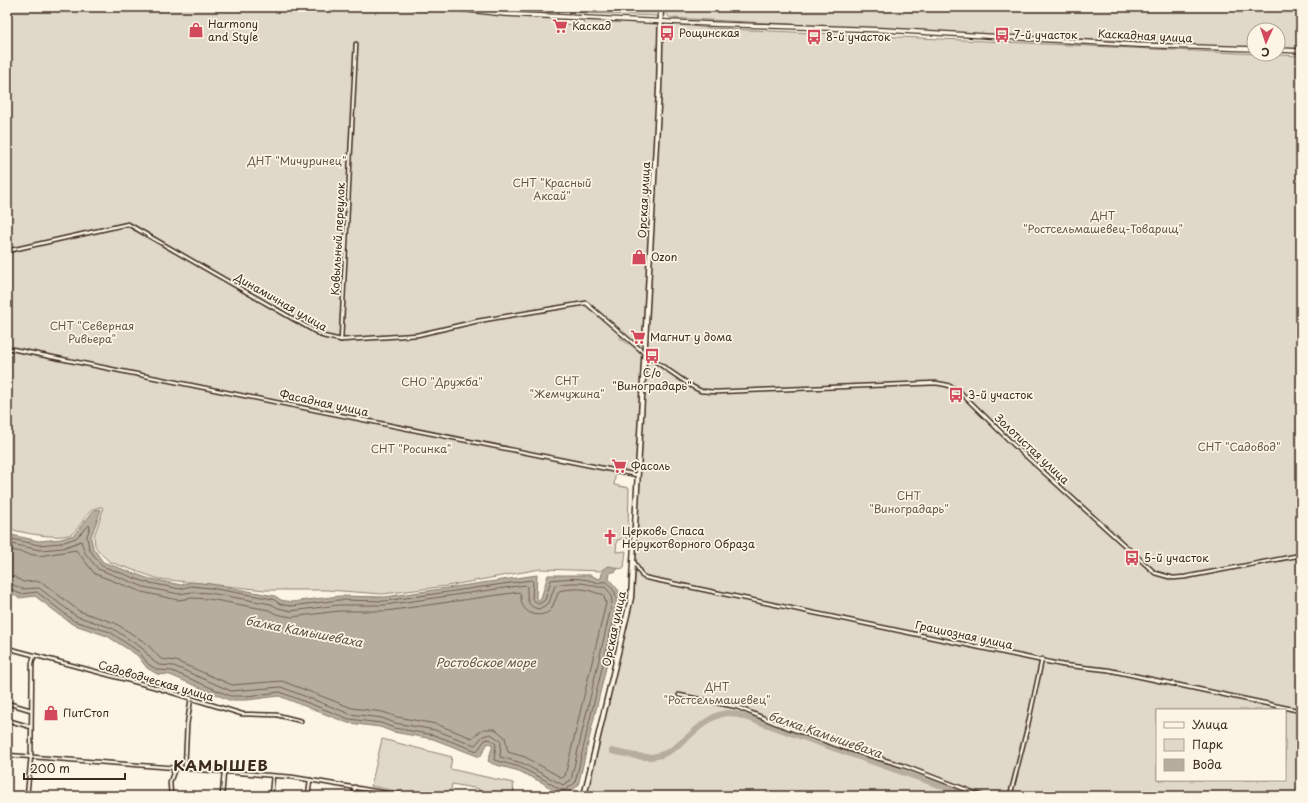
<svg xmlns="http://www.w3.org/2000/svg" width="1308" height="803" font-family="'Playpen Sans',sans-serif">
<rect width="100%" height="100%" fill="#fcf5e5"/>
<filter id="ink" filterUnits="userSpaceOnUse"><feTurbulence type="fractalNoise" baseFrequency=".025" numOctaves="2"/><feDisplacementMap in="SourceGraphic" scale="8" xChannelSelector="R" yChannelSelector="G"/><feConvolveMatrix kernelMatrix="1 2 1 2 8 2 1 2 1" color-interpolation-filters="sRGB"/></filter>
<g filter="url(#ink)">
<g fill="#e0d8c8" stroke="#8e8173" fill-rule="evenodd">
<path d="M7,7H376L564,16V24L583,25L584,19L657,22L659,28L649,282L663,31L673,24L709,28L1301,56V796H586L634,594L646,333L645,350L623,333L620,338L628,344L629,341L639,349V352L642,353L636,474L616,470L614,485L629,488L628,538L617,540L616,552L626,551L624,568L603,571L540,569L447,586L383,594L327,590H265L159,579L110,562L101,554L95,546L94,536L103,510L102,507C86,506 82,530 69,535C55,539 21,533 7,528ZM1157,710H1285V780H1157Z"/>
<path d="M439,7H660V12L656,16Z"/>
<path d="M665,7H1301V50L1278,49V30H1254V48L670,18L665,12Z"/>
<path d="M382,739L452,757L450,769L513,783L514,793L518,794L519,796H479V789L452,784L450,796H420L371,786Z"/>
</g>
<path fill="#b7ad9e" stroke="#85796b" d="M100,509L101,510L91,537L93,548L103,562L147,578L181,585L191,582L211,584L275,596L281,600L291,602L339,596L385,597L537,575L536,597L538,600L541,598L548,575H591L598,579L601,578L603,569L609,566L618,568L616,571L610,573L609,579L619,591L621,604L578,786L566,794L557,793L543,783L519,771L493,764L488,761L493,745L488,743L480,757L433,739L393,732L380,727L348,723L279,696L247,700H229L170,675L157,674L147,668L137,655L107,636L72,624L35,596L19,598L7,590V534L39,541L61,539L74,535L94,510Z"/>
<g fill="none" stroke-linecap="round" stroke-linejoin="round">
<g stroke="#6d5e51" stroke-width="1">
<path d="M7,538L39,545L61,543L76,538L89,525L90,527L87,536L89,549L102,566L145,582L180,589L191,586L210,588L273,599L280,604L291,606L339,600L385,601L531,580L533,582L532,599L539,604L545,600L551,580C567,578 583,577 598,583L606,581L615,592L617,604L575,783L565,790L559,789L545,780L520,767L494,760L496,744L490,739L485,740L477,751L434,735L394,728L381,723L349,719L280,692L247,696H230L172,671L158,670L149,665L139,652L110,632L74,621L37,592L20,594L7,587"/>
<path d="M7,543L40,550L63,548L81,541L85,553L98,569L144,587L179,594L192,592L210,593L271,604L278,608L291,611L339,605H385L525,585L527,587C527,597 526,607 539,609L549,603L555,585C565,583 577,582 587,584C594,585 596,588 605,587L611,594L612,603L571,780L563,785L522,763L500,757L501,741L491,734L483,736L475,745L435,730L395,723L382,718L350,714L281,687L231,691L174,666L159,665L153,661L142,648L112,628L76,616L39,588L22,589L7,582"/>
<path d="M7,549L39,556L76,550L95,574L142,592L178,600L192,598L209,599L269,610L276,614L291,617L339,611H386L519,592C522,595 520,599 522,604C527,616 542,618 551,610L559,591C566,589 580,588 587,590C593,591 596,594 603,594L606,603L565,776L562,778L525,757L508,752L505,737L495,729H483L472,738L436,724L397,717L383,712L352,708L282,681L232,685L176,661L161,659L146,643L115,623L79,611L43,583L35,581L23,582L15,577L7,576"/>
</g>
<path stroke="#b7ad9e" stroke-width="6" d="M612,751C626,754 642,759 657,756C684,750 699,717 727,713C734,712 741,716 748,718L970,796"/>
<g stroke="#3b2a1e" stroke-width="5.5">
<g id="minor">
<path d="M7,251L128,224L323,336L341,340L417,335L478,321L586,303L649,357L693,387L701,391L716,392L936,383L947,385L958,390L1015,446L1155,573L1173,578L1185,577L1301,555"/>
<path d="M341,340L356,44"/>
<path d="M7,348L637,475"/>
<path d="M633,560L642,576L647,578L1063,665L1108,670L1301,711"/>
<path d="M7,648L154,687L242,714L277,715L301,721"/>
<path d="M679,695L737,707L778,724L842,747L904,766L983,796"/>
<path d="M7,703L31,710"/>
<path d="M7,720L31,727"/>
<path d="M7,755L292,777L404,796"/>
<path d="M185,768L187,725L191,698"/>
<path d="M27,796L31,756L32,663L34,656"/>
<path d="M171,796L170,782L175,768"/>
<path d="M222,796L224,772"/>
<path d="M271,796L273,776"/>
<path d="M308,796L310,780"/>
<path d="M353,796L355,787"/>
<path d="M1010,796L1027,729L1042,659"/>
<path d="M1039,796L1052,793L1062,796"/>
</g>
</g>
<g stroke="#3b2a1e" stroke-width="6">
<g id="tertiary">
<path d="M413,7L460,9L504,14L711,24L885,30L1136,45L1254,49"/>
<path d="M1278,50L1301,51"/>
</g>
</g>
<g stroke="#3b2a1e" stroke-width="7">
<path id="secondary" d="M584,796L631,598L659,89L661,7"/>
</g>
<use href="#minor" stroke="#fcf5e5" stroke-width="2.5"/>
<use href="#tertiary" stroke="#fcf5e5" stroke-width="3.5"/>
<use href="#secondary" stroke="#fcf5e5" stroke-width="4"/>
</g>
</g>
<defs>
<g id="supermarket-bare" transform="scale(1.2)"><path d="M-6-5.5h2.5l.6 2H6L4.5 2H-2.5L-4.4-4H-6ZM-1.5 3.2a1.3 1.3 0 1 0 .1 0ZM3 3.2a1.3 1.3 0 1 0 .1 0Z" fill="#d1495b" stroke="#fcf5e5" stroke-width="2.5" paint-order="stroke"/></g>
<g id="shop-bare" transform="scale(1.2)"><path d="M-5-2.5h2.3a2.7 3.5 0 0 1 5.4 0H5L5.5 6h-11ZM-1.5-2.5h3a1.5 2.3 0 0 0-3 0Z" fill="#d1495b" stroke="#fcf5e5" stroke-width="2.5" paint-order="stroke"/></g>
<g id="bus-bare" transform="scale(1.2)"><path d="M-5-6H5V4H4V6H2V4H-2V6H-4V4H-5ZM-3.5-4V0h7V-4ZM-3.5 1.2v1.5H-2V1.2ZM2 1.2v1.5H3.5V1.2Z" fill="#d1495b" stroke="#fcf5e5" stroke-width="2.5" paint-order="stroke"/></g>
<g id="church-bare" transform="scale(1.2)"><path d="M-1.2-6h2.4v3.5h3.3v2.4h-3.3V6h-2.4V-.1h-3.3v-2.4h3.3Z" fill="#d1495b" stroke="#fcf5e5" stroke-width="2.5" paint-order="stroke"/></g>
</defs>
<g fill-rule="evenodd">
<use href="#supermarket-bare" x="560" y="26"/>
<use href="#shop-bare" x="196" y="30"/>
<use href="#bus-bare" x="667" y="33"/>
<use href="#bus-bare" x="1002" y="35"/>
<use href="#bus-bare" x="814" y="37"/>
<use href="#shop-bare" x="639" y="257"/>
<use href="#supermarket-bare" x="638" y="337"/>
<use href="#bus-bare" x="652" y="356"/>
<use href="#bus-bare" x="956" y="395"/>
<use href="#supermarket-bare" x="619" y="466"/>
<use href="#church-bare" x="610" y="537"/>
<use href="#bus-bare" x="1132" y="558"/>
<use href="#shop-bare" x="51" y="713"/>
</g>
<g text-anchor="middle" stroke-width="3.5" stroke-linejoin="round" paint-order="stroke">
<g font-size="11" fill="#3b2a1e" stroke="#fcf5e5" text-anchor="start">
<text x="208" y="28">Harmony<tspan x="208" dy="13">and Style</tspan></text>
<text x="572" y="30">Каскад</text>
<text x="679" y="37">Рощинская</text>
<text x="1014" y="39">7-й участок</text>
<text x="826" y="41">8-й участок</text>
<text x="651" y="261">Ozon</text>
<text x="650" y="341">Магнит у дома</text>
<text x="652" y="377" text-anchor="middle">С/о<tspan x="652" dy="13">"Виноградарь"</tspan></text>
<text x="968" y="399">3-й участок</text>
<text x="631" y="470">Фасоль</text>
<text x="622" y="535">Церковь Спаса<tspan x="622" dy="13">Нерукотворного Образа</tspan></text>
<text x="1144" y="562">5-й участок</text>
<text x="63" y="717">ПитСтоп</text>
</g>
<g font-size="11" fill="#3b2a1e" stroke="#fcf5e5">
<text transform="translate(1145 36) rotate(3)" y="4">Каскадная улица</text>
<text transform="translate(644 200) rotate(-87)" y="4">Орская улица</text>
<text transform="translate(338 239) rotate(-87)" y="4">Ковыльный переулок</text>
<text transform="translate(281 302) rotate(30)" y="4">Динамичная улица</text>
<text transform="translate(324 403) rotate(12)" y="4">Фасадная улица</text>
<text transform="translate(1032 449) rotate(43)" y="4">Золотистая улица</text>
<text transform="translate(614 629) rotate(-78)" y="4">Орская улица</text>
<text transform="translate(964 635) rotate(12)" y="4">Грациозная улица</text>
<text transform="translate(156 681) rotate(16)" y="4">Садоводческая улица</text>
</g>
<g font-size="11" fill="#645648" stroke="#fcf5e5">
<text x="297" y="165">ДНТ "Мичуринец"</text>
<text x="552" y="187">СНТ "Красный<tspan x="552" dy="13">Аксай"</tspan></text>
<text x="1103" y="220">ДНТ<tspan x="1103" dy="13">"Ростсельмашевец-Товарищ"</tspan></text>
<text x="92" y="330">СНТ "Северная<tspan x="92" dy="13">Ривьера"</tspan></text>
<text x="567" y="385">СНТ<tspan x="567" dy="13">"Жемчужина"</tspan></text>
<text x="442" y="386">СНО "Дружба"</text>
<text x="1239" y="451">СНТ "Садовод"</text>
<text x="411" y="453">СНТ "Росинка"</text>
<text x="909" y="500">СНТ<tspan x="909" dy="13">"Виноградарь"</tspan></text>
<text x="717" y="691">ДНТ<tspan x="717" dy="13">"Ростсельмашевец"</tspan></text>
</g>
<g font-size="12" font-style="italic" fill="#605144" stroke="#fcf5e5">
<text transform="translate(304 632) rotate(11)" y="4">балка Камышеваха</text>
<text x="486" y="667">Ростовское море</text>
<text transform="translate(825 735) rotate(19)" y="4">балка Камышеваха</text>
</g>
<g font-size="15" font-weight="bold" letter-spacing="1" fill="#3b2a1e" stroke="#fcf5e5">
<text x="221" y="771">КАМЫШЕВ</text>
</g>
</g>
<rect width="1308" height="803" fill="none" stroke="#fcf5e5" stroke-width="24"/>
<rect x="12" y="12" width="1284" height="779" fill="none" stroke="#3b2a1e" stroke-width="1.5" filter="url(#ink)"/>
<rect x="1156" y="709" width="130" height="72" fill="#fcf5e5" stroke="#afa495"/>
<rect x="1164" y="722" width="20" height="6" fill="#fcf5e5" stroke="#afa495"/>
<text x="1192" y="729" font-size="12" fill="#3b2a1e">Улица</text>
<rect x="1164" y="739" width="20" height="12" fill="#e0d8c8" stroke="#afa495"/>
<text x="1192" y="749" font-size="12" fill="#3b2a1e">Парк</text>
<rect x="1164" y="759" width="20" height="12" fill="#b7ad9e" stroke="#afa495"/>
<text x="1192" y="769" font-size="12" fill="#3b2a1e">Вода</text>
<g transform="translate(1266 42) rotate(183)"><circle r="19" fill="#fcf5e5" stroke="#afa495"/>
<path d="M0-3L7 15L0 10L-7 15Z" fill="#d1495b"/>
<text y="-6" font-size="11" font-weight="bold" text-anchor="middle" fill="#3b2a1e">С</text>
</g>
<path d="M24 773v6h101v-6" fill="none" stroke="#3b2a1e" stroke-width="2"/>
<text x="30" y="773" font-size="12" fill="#3b2a1e" stroke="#fcf5e5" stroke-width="3" paint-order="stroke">200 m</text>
</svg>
